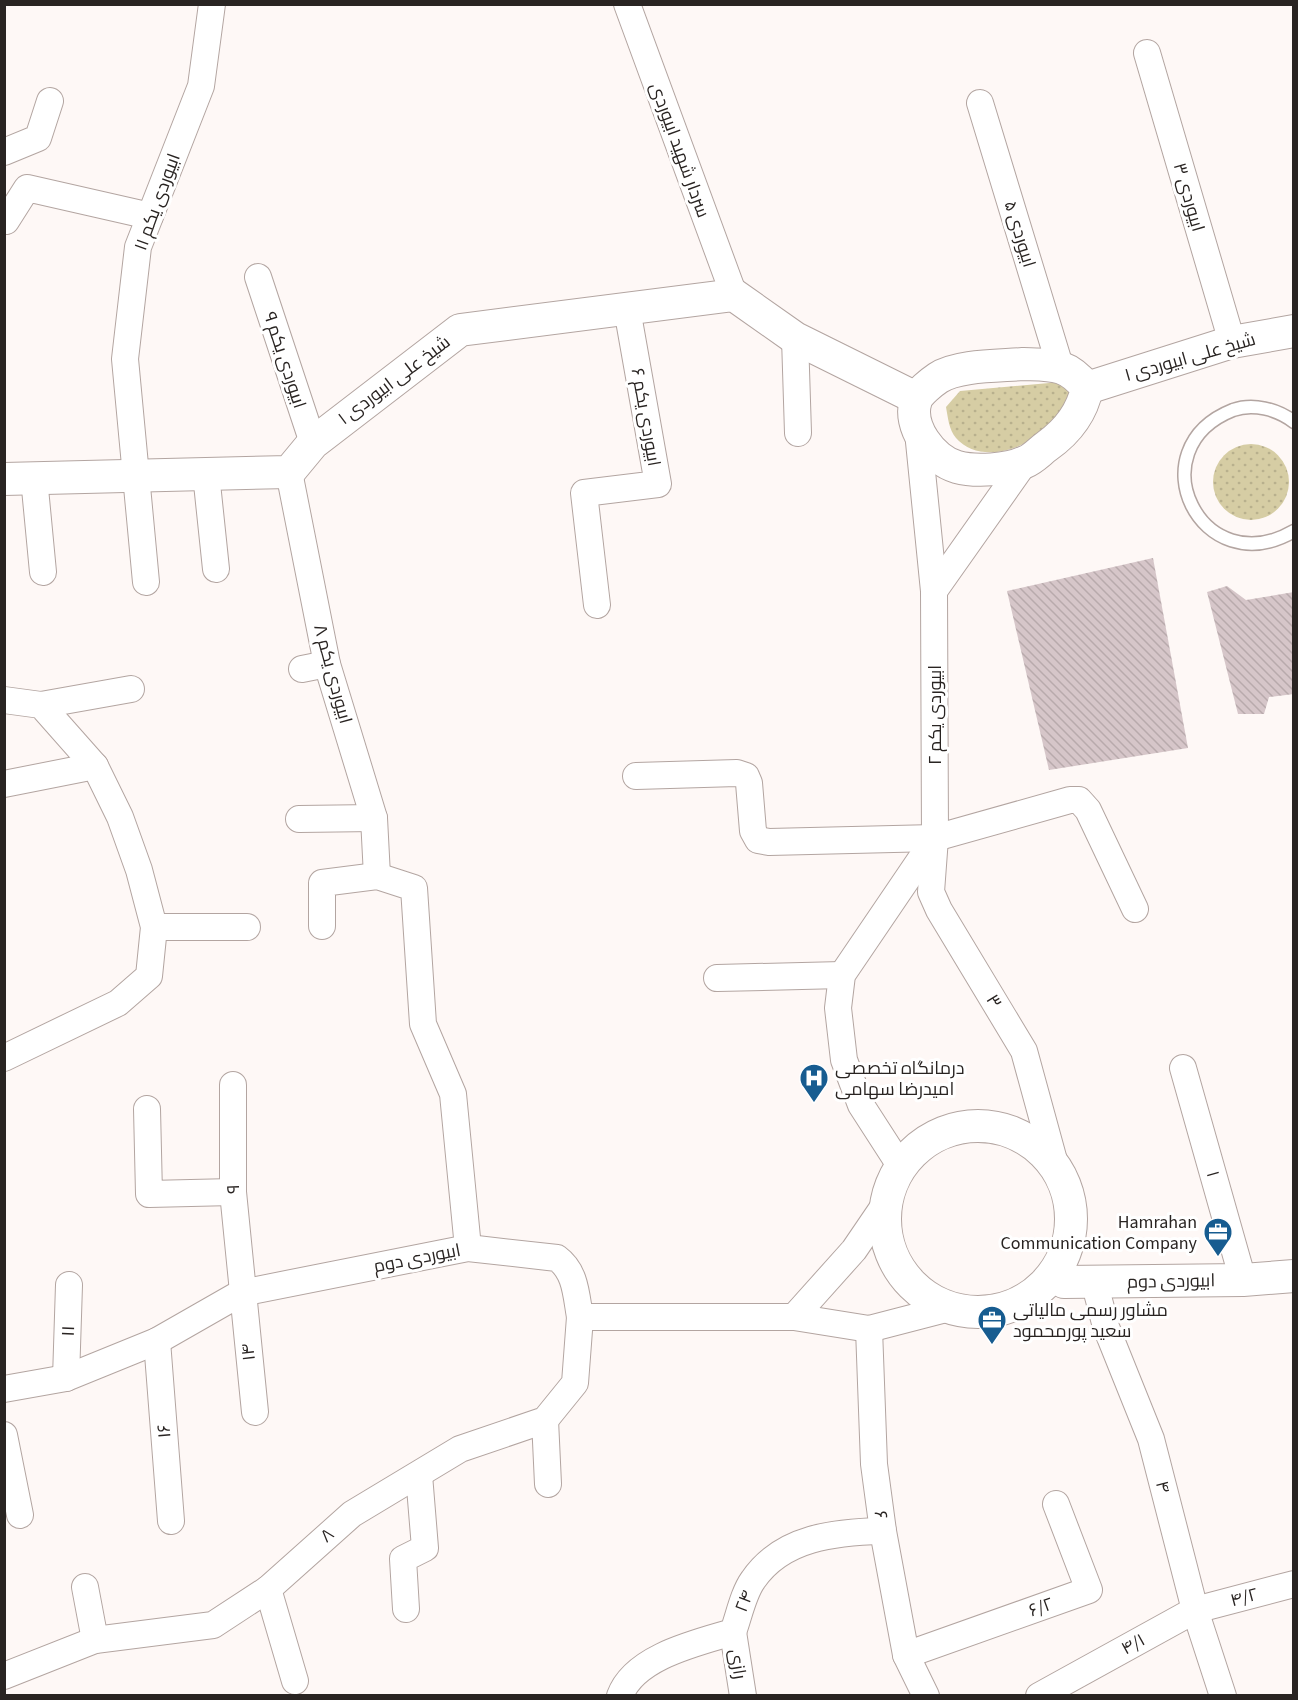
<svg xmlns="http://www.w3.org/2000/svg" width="1298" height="1700" font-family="'Source Sans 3',Cairo,sans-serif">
<defs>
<pattern id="grass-dots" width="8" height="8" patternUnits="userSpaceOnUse" patternTransform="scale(1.5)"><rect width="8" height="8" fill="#d6cda4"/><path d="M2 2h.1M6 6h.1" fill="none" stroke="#b8b08d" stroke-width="1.8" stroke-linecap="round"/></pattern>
<pattern id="building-back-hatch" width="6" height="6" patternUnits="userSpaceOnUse" patternTransform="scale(1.5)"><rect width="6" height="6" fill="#d6c6c9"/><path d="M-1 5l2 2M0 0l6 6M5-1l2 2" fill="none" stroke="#b8aaac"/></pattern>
</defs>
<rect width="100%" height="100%" fill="#fef8f6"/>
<g fill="url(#grass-dots)">
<path d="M1060,382L1071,388C1067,431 990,476 956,438C949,430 948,418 946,407L960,391Z"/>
<circle cx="1251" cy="482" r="38"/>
</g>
<g fill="url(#building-back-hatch)">
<path d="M1153,558L1188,748L1049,770L1007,591Z"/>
<path d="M1227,586L1246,600L1294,592V694L1269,697L1264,714H1238L1207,592Z"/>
</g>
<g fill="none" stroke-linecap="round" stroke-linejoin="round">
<g stroke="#b3a5a1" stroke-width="15">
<path id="service" d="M1294,422C1277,409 1253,403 1233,410C1135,449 1201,585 1294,531"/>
</g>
<g stroke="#b3a5a1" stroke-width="28">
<g id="minor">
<path d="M627,4L734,295"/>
<path d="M1147,53L1232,342"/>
<path d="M980,103L1060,366"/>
<path d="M4,152L38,138L50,101"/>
<path d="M6,221L27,188L150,216"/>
<path d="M258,277L313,443"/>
<path d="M795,338L798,433"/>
<path d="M918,432L934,591L935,838L931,892L939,910L1024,1051L1056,1168"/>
<path d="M289,472L327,664L374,818L377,876"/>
<path d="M206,474L216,569"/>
<path d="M34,478L43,572"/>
<path d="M146,582L125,359L138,247L201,86L212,4"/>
<path d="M934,591L1025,462"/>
<path d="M597,605L584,493L658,484L627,309"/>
<path d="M302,669L327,664"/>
<path d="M4,700L41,705L95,766L120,817L139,870L154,927L149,976L118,1003L4,1058"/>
<path d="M41,705L131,689"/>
<path d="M636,776L737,773L746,776L749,783L753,831L758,840L769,842L935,838L1070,800H1079L1088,810L1135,909"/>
<path d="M4,784L95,766"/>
<path d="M299,819L374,818"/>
<path d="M322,926V883L377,876L414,888L423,1024L453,1094L468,1248"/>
<path d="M154,927H247"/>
<path d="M717,978L842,975"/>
<path d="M1183,1068L1243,1280"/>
<path d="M233,1085V1192L255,1412"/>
<path d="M147,1109L149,1194L233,1192"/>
<path d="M901,1167L861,1105L844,1060L838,1008L842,975L935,838"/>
<path d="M1094,1281L1106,1327L1151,1439L1195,1610L1223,1696"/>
<path d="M794,1317L854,1250L886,1203"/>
<path d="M869,1329L874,1464L883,1531L906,1655L926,1696"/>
<path d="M157,1341L171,1521"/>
<path d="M66,1378L69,1285"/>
<path d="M4,1389L66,1378L157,1341L241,1293L468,1248L557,1258C576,1272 576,1295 580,1317H794L869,1329L950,1308"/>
<path d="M545,1420L548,1484"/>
<path d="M4,1435L20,1515"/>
<path d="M85,1587L95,1640"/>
<path d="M268,1589L295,1681"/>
<path d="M406,1609L403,1559L425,1548L419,1475"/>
<path d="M733,1632L743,1696"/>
<path d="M906,1655L1089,1590L1056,1504"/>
<path d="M4,1676L95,1640L213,1625L268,1589L352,1514L460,1449L545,1420L575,1383L580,1317"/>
<path d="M620,1696C634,1657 696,1643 733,1632C739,1616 743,1594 753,1580C782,1537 836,1532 883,1531"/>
<path d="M1039,1696L1195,1610L1294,1584"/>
</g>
</g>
<g stroke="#b3a5a1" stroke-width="34">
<g id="tertiary">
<path d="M1023,364C1053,365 1067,363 1087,388C1082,413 1068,431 1047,446C1040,451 1033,459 1025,462C1008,470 975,472 957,467C932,460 907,426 916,400C918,393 932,382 938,378C957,365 1000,366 1023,364Z"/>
<path d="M1087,388L1232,342L1294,331"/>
<path d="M4,479L289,472L313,443L460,330L734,295L795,338L916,398"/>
<circle cx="978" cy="1219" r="93"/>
<path d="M1064,1282L1243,1280L1294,1276"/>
</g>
</g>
<use href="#service" stroke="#fff" stroke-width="12"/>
<use href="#minor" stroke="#fff" stroke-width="26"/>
<use href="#tertiary" stroke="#fff" stroke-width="32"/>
</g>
<defs>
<g id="hospital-pin" transform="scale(1.5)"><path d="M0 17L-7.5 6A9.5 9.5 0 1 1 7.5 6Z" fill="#175c90" stroke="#fff"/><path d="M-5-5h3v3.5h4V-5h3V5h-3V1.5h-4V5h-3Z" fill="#fff"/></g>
<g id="office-pin" transform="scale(1.5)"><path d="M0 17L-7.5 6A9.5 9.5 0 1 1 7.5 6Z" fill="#175c90" stroke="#fff"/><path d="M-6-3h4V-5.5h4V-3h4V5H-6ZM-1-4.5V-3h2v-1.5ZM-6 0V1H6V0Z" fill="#fff"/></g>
</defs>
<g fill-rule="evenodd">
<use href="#hospital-pin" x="814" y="1078"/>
<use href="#office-pin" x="1218" y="1232"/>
<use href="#office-pin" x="992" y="1320"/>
</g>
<g text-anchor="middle" stroke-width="6" stroke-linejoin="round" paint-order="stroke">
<g font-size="18" fill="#292422" stroke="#fff">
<text transform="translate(680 150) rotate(70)" y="6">سردار شهید ابیوردی</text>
<text transform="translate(1189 197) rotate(74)" y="6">۳ ابیوردی</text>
<text transform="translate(157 202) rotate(-70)" y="6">۱۱ ابیوردی یکم</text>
<text transform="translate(1020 234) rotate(73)" y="6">۵ ابیوردی</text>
<text transform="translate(1190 357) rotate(-16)" y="6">شیخ علی ابیوردی ۱</text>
<text transform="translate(285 360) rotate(72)" y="6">۹ ابیوردی یکم</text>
<text transform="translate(394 380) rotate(-37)" y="6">شیخ علی ابیوردی ۱</text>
<text transform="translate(646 417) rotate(80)" y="6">۶ ابیوردی یکم</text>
<text transform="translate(333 674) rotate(75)" y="6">۸ ابیوردی یکم</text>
<text transform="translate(935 715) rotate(-90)" y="6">۲ ابیوردی یکم</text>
<text transform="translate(994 1001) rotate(59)" y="6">۳</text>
<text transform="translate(1213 1174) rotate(74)" y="6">۱</text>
<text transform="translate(233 1189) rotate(-92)" y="6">۹</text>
<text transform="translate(417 1258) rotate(-11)" y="6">ابیوردی دوم</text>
<text transform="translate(1171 1281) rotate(-1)" y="6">ابیوردی دوم</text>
<text transform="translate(68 1331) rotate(-88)" y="6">۱۱</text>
<text transform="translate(248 1352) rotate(-97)" y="6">۱۴</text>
<text transform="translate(164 1431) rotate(-95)" y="6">۱۶</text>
<text transform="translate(1163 1487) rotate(75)" y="6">۴</text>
<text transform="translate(881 1515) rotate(83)" y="6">۶</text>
<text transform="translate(327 1535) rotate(-40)" y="6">۸</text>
<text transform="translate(1244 1597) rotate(-15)" y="6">۴/۲</text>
<text transform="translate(744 1601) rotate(-69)" y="6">۲۴</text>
<text transform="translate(1041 1607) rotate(-20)" y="6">۶/۲</text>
<text transform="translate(1133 1644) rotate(-29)" y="6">۴/۱</text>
<text transform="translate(738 1664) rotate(81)" y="6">رازی</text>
</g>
<g font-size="18" fill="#292422" stroke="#fff" text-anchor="start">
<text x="835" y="1074">درمانگاه تخصصی<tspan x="835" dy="21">امیدرضا سهامی</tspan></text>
<text x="1197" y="1228" text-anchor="end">Hamrahan<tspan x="1197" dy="21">Communication Company</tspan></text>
<text x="1013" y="1316">مشاور رسمی مالیاتی<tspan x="1013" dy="21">سعید پورمحمود</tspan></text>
</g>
</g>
<rect width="1298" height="1700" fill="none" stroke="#292422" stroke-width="12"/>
</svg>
